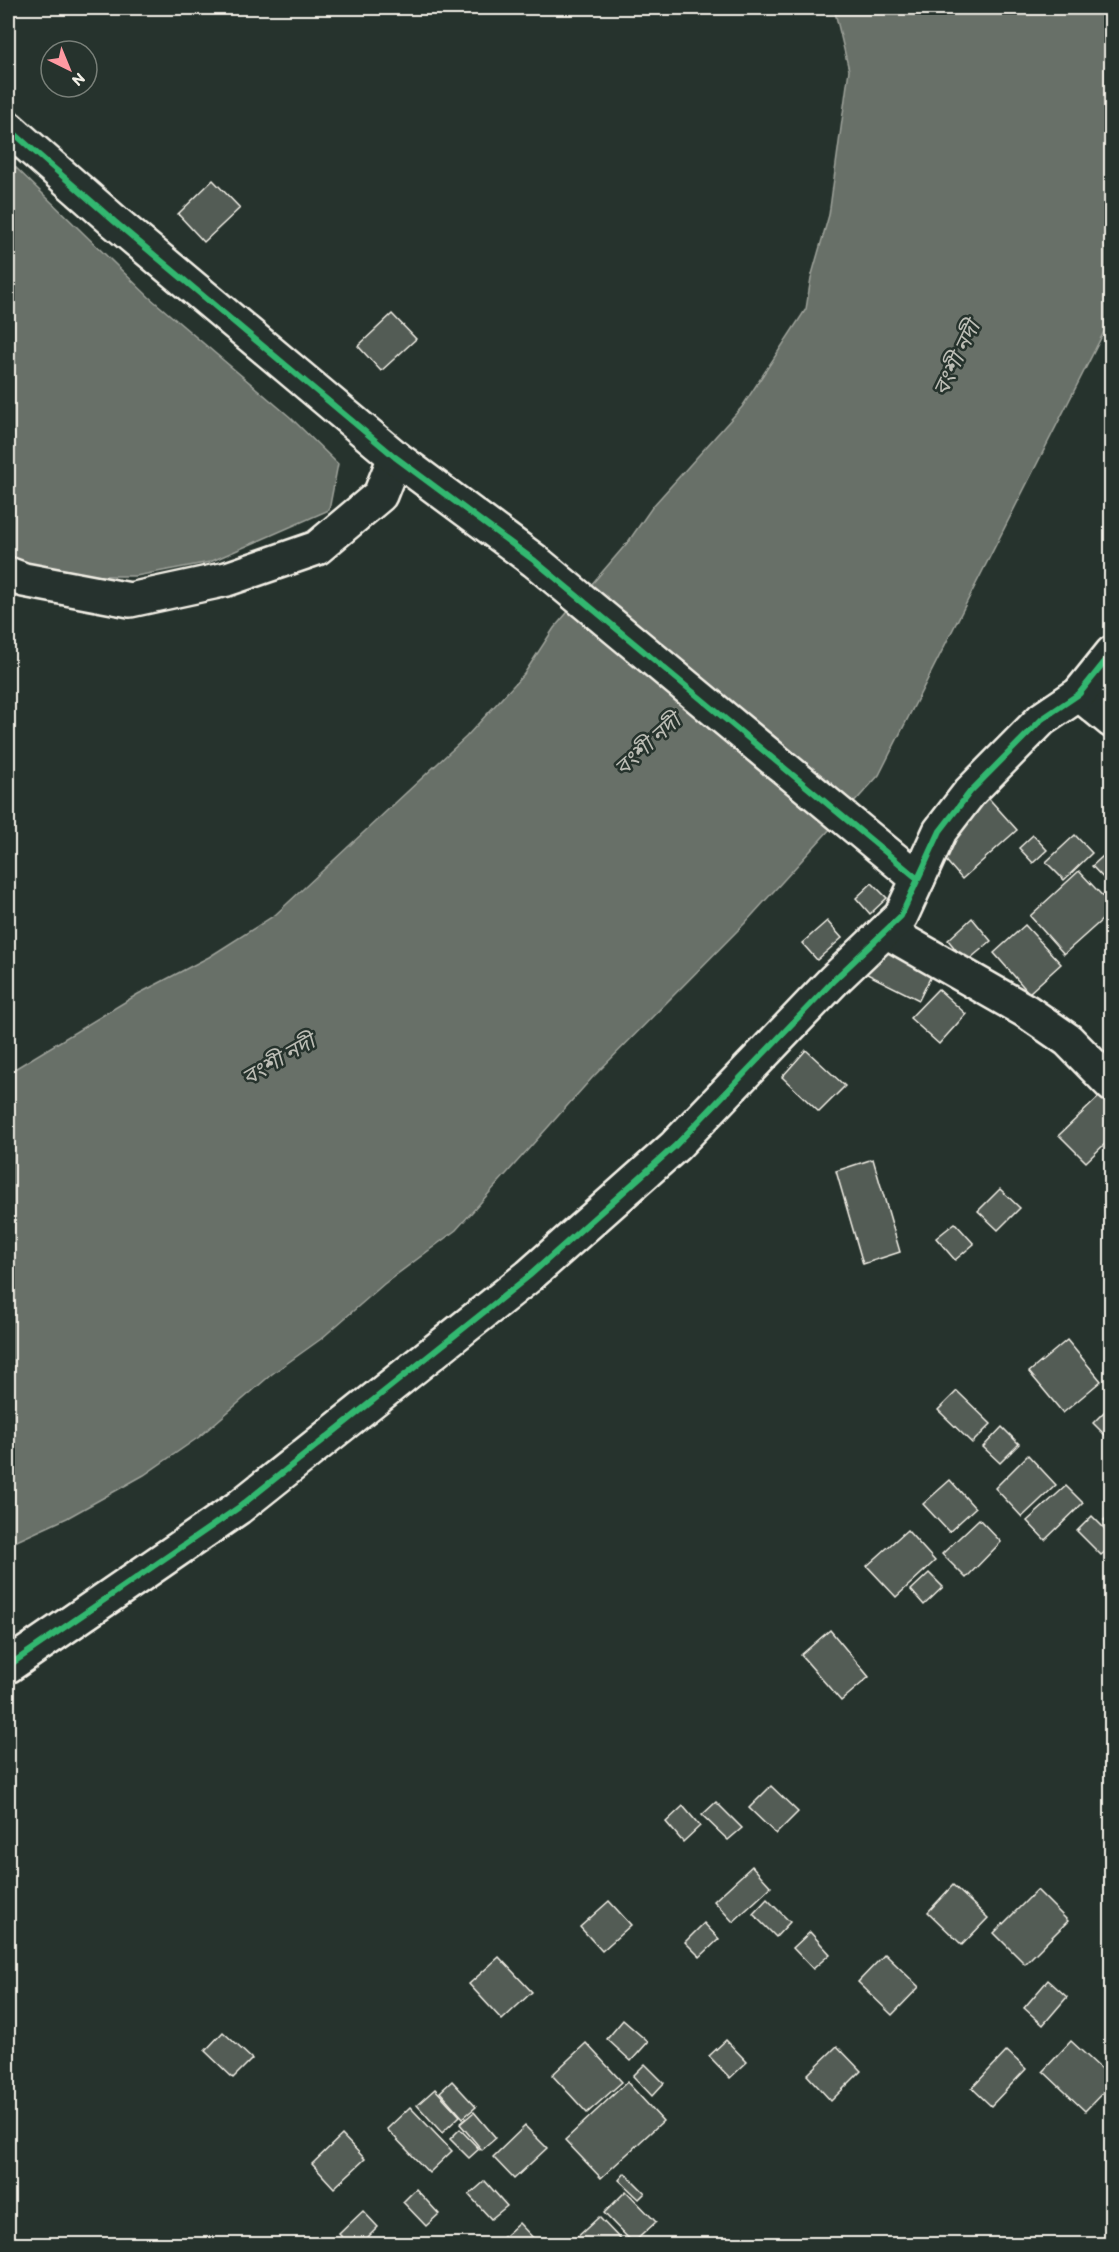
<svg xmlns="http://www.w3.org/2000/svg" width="1119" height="2252" font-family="Itim,'Noto Sans Bengali',sans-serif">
<rect width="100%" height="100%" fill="#26332d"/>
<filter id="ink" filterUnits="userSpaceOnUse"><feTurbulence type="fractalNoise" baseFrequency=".0167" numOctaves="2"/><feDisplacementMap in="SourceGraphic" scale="12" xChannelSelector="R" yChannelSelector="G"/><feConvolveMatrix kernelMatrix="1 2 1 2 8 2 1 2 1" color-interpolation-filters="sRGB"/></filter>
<g filter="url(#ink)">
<g fill="#676f68" stroke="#9fa39b" stroke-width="1.5">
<path d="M834,8H1111V318L879,775L745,923L592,1078L456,1230L384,1284L321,1339L272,1374L199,1437L144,1475L67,1518L8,1545V1073L138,994L209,957L275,915L466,737L524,674L554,628L628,542L653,506L742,407L806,309L811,278L829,215L849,70Z"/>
<path d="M8,160L149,297L290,417L338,464L329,510L210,562L136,576H87L8,563Z"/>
</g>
<g fill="#525c55" stroke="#f4f1e8" stroke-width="1.5">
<path d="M213,180L240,208L204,242L178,214Z"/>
<path d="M392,314L416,339L381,371L358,346Z"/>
<path d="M983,792L1017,830L962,879L936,849L972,817L963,809Z"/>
<path d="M1033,835L1047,850L1033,863L1019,848Z"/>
<path d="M1075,835L1092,853L1064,880L1046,862Z"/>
<path d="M1112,848V887L1092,866Z"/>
<path d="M1079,871L1112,906V911L1064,954L1030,916Z"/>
<path d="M872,883L887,898L870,914L856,898Z"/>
<path d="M972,918L991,941L966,962L948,940Z"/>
<path d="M827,921L842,938L817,960L802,943Z"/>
<path d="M1025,925L1061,964L1029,993L994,953Z"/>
<path d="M877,945L932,974L919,1000L863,972Z"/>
<path d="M938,989L966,1014L939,1044L910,1018Z"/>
<path d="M806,1050L845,1086L819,1112L782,1077Z"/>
<path d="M1101,1095L1112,1105V1137L1086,1162L1059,1135Z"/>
<path d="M873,1159L900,1252L863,1264L836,1171Z"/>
<path d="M1000,1189L1020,1208L998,1230L978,1211Z"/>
<path d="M955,1223L974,1244L955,1260L936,1238Z"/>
<path d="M1067,1340L1101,1381L1063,1413L1029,1372Z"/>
<path d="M957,1391L991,1424L972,1443L938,1410Z"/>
<path d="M1112,1404V1442L1093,1423Z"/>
<path d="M1002,1427L1019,1444L1000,1463L983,1447Z"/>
<path d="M1028,1455L1056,1485L1022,1517L995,1488Z"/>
<path d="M950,1480L975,1508L949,1532L923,1504Z"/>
<path d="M1066,1486L1083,1503L1045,1540L1027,1521Z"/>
<path d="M1112,1512V1528L1104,1520Z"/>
<path d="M1092,1516L1112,1536V1546L1101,1555L1077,1531Z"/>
<path d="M979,1519L1001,1542L966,1578L942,1554Z"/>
<path d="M907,1530L935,1561L896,1597L867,1566Z"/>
<path d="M929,1573L943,1587L924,1605L911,1590Z"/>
<path d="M830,1630L869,1677L841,1701L801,1655Z"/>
<path d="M771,1786L798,1812L776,1834L749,1808Z"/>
<path d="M716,1802L742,1828L728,1840L702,1815Z"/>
<path d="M683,1806L700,1826L683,1842L666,1822Z"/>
<path d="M752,1866L771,1887L733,1922L714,1901Z"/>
<path d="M953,1885L988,1918L962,1945L928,1912Z"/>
<path d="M1037,1890L1068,1921L1025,1964L994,1933Z"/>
<path d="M767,1899L790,1922L776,1937L753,1914Z"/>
<path d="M609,1901L631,1925L602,1951L580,1927Z"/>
<path d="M704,1923L719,1939L700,1957L685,1942Z"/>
<path d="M810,1932L830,1954L813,1969L793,1948Z"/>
<path d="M885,1954L919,1987L892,2015L858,1982Z"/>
<path d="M499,1957L532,1992L502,2020L469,1984Z"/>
<path d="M1048,1980L1067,1997L1043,2025L1024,2008Z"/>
<path d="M623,2020L648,2042L631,2061L607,2039Z"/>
<path d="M223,2032L252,2059L233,2078L205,2051Z"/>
<path d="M726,2040L747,2062L730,2078L709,2056Z"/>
<path d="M1071,2041L1112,2079V2083L1085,2111L1043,2071Z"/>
<path d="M586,2043L622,2082L587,2113L552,2075Z"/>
<path d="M837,2046L861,2071L831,2101L807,2075Z"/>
<path d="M1007,2051L1026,2069L991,2106L972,2088Z"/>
<path d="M645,2064L664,2083L652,2096L633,2076Z"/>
<path d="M452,2081L476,2107L463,2118L440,2092Z"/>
<path d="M627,2082L663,2121L601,2178L565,2140Z"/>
<path d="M435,2089L460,2116L442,2133L417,2105Z"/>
<path d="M410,2107L452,2151L429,2173L387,2129Z"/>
<path d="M474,2112L496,2138L482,2150L460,2124Z"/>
<path d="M525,2126L547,2148L514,2179L493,2157Z"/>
<path d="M460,2129L479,2149L469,2158L450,2139Z"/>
<path d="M342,2135L365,2159L334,2188L312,2164Z"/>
<path d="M625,2173L645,2193L639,2199L619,2180Z"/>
<path d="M485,2181L507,2206L491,2219L469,2195Z"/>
<path d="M416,2189L439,2214L426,2226L403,2202Z"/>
<path d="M626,2191L656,2222L633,2243L604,2213Z"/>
<path d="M363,2211L378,2227L361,2244H349L339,2234Z"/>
<path d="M599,2217L625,2244H576L573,2241Z"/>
<path d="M519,2223L537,2242L535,2244H496Z"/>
</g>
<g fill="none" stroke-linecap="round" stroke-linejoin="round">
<g stroke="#f4f1e8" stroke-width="38">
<g id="minor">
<path d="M8,574L24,580L130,600L227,579L317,548L380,495L395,457"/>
<path d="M1079,694L1112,721"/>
</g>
</g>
<g stroke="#f4f1e8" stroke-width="38">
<g id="tertiary">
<path d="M8,128L115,222L395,457L535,561L918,879"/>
<path d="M886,931L1026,1011L1068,1040L1112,1085"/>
<path d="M8,1666L238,1508L529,1276L675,1146L834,980L901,916L940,831L970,792L1042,719L1079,694L1112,653"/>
</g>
</g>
<use href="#minor" stroke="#26332d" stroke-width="33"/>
<use href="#tertiary" stroke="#26332d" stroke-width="33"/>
<g stroke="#26332d" stroke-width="10">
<g id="cycleway">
<path d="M8,128L115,222L395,457L535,561L918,879"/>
<path d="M8,1666L238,1508L529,1276L675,1146L834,980L901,916L940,831L970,792L1042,719L1079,694L1112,653"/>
</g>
</g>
<use href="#cycleway" stroke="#33b770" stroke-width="6"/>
</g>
</g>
<g text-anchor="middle" stroke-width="5" stroke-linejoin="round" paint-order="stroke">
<g font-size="22" font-style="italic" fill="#bcbdb5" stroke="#26332d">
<text transform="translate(956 358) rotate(-64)" y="8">বংশী নদী</text>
<text transform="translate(647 744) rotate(-42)" y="8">বংশী নদী</text>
<text transform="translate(278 1059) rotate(-30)" y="8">বংশী নদী</text>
</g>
</g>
<rect width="1119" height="2252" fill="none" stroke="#26332d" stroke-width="30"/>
<rect x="15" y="15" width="1089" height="2222" fill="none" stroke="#f4f1e8" stroke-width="2" filter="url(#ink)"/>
<g transform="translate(69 69) rotate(137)"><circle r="28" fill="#26332d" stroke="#787f78" stroke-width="1.5"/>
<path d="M0-4.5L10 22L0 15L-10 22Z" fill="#ff9aa2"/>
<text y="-9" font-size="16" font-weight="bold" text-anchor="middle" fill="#f4f1e8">N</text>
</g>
</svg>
